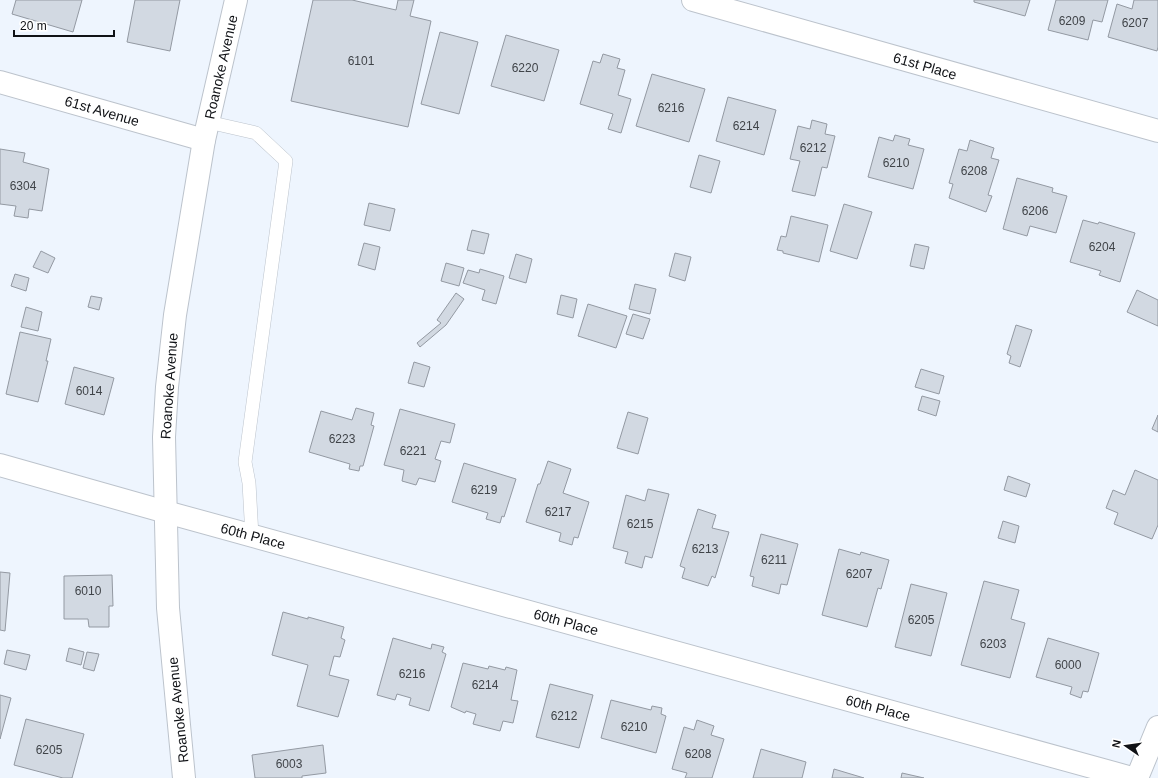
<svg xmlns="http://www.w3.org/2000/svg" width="1158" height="778" font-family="Arial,sans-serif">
<rect width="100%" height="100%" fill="#eef5fe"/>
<g fill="#d2d9e2" stroke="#9399a2">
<path d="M16,0H82L73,32L12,14Z"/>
<path d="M135,0H180L170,51L127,42Z"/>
<path d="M313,0H352L396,10L398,0H414L410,16L431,21L408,127L291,101Z"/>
<path d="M974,0H1030L1025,16L974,2Z"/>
<path d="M1056,0H1108L1102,22L1093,20L1088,40L1048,30Z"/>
<path d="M1134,0H1158V47L1157,51L1108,37L1117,4L1132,9Z"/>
<path d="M440,32L478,42L459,114L421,104Z"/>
<path d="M506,35L559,50L544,101L491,86Z"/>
<path d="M603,54L620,59L617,68L625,70L618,95L631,99L621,133L608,129L613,114L580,104L593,61L600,63Z"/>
<path d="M652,74L705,89L689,142L636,126Z"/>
<path d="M728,97L776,110L764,155L716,141Z"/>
<path d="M812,120L827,124L825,134L835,136L827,168L822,167L815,196L792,191L800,161L790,159L798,126L810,129Z"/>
<path d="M895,135L910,139L908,145L924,149L913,189L868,177L879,137L893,141Z"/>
<path d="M970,140L994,148L991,158L999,160L988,195L992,196L986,212L949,198L953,184L949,183L959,149L967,151Z"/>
<path d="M0,149L25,153L23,162L49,169L42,211L29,209L28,218L14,216L16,206L0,204Z"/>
<path d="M699,155L720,161L711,193L690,187Z"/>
<path d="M1017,178L1053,188L1052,192L1067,196L1056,233L1030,226L1027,236L1003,229Z"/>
<path d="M369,203L395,209L390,231L364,225Z"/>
<path d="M844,204L872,212L857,259L830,251Z"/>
<path d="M791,216L828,225L819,262L783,253V251L777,250L781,236L786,237Z"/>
<path d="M1083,220L1098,224L1099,222L1135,233L1120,282L1099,275L1101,271L1070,262Z"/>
<path d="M472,230L489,234L484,254L467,250Z"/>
<path d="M364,243L380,247L375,270L358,265Z"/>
<path d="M915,244L929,247L924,269L910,266Z"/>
<path d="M41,251L55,258L48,273L33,267Z"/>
<path d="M675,253L691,257L685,281L669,276Z"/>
<path d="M516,254L532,259L526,283L509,278Z"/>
<path d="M446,263L464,268L459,286L441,281Z"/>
<path d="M480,269L504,276L496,304L482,300L485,290L463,283L468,270L479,273Z"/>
<path d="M15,274L29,278L26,291L11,286Z"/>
<path d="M635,284L656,289L650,314L629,309Z"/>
<path d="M1137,290L1158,300V326L1127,312Z"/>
<path d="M456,293L464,299L446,325L420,347L417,343L441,323L437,320Z"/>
<path d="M561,295L577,299L573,318L557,314Z"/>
<path d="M91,296L102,298L99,310L88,307Z"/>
<path d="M588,304L627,316L616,348L578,336Z"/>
<path d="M26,307L42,312L38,331L21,327Z"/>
<path d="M633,314L650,319L643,339L626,334Z"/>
<path d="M1016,325L1032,330L1020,367L1009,363L1011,356L1007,354Z"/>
<path d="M20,332L51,339L46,361H48L38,402L6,394Z"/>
<path d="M414,362L430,367L424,387L408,383Z"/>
<path d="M74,367L114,378L104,415L65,404Z"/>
<path d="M921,369L944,376L939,394L915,387Z"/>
<path d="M922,396L940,401L936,416L918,410Z"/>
<path d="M356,408L374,413L371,425L374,426L363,466H360L359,471L349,469L350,464L309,452L321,411L352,420Z"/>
<path d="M400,409L455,424L450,443L441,441L435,459L441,461L435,482L419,478L416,485L402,481L404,470L384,465Z"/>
<path d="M628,412L648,418L638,454L617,448Z"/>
<path d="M1158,415V432L1152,429Z"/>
<path d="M548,461L571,469L563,493L589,502L578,538L574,537L572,545L559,541L561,533L526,522L538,484H540Z"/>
<path d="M464,463L516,479L504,517L502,516L500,523L486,519L488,513L452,502Z"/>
<path d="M1135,470L1158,480V525L1152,539L1114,524L1118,513L1106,508L1113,490L1125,495Z"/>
<path d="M1008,476L1030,484L1026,497L1004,490Z"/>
<path d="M648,489L669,494L652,558L645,556L642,568L625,563L628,552L613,548L626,495L645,501Z"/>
<path d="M698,509L716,515L712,528L729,532L715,578L712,576L708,586L682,578L685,568L680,566Z"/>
<path d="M1003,521L1019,526L1015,543L998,538Z"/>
<path d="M761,534L798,544L787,585L781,584L779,594L752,586L754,577L750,576Z"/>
<path d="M839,549L860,555L861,552L889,560L881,589L878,588L867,627L822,615Z"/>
<path d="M0,572L10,573L5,631L0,630Z"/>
<path d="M112,575L113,606H109V627H89L88,619H64V576Z"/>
<path d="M984,581L1019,590L1011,619L1025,623L1010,678L961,665Z"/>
<path d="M911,584L947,593L931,656L895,647Z"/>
<path d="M283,612L308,619V617L344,627L341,638L345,640L340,657L334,656L329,675L349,680L338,717L297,706L308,665L272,655Z"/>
<path d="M393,638L431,649L432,644L444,647L442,652L446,654L429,711L409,705L411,698L397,694L395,700L377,695Z"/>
<path d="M1048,638L1099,653L1088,692L1083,691L1081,698L1070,694L1072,687L1036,677Z"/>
<path d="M69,648L84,652L81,665L66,661Z"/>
<path d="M7,650L30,655L26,670L4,664Z"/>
<path d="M87,652L99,654L94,671L83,668Z"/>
<path d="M463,663L488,669L489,666L505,670L506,667L517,670L511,700L518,701L513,723L503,721L500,731L473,724L476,714L466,711L465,713L451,707Z"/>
<path d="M550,684L593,695L579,748L536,737Z"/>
<path d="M0,695L11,698L0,739Z"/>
<path d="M611,700L651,710L652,706L662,708L661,714L666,716L656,753L601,738Z"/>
<path d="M26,719L84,734L72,778H63L14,765Z"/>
<path d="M697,720L714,726L711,735L724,739L712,778H685L687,773L672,769L684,727L694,730Z"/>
<path d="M323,745L326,773L302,776V778H255L252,755Z"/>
<path d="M761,749L806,762L802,778H753Z"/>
<path d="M834,769L864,778H832Z"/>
<path d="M902,773L924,778H901Z"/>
</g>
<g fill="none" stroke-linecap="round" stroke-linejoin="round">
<g stroke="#bcc3cc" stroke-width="14">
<path id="service" d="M208,122L256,133L286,161L245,462L249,483L252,536"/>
</g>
<g stroke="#bcc3cc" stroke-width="24">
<g id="minor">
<path d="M693,0L1158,131"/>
<path d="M0,82L204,140"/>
<path d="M0,465L166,512L1132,778"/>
<path d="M184,778L168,608L164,437L167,387L175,315L204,140L236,0"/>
<path d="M1137,778L1158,727"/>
</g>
</g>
<use href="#service" stroke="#fff" stroke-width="13"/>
<use href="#minor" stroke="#fff" stroke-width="22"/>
</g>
<g text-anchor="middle" stroke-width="3.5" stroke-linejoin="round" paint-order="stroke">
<g font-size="12" fill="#404449">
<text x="1072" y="25">6209</text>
<text x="1135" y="27">6207</text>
<text x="361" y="65">6101</text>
<text x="525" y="72">6220</text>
<text x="671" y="112">6216</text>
<text x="746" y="130">6214</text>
<text x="813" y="152">6212</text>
<text x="896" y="167">6210</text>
<text x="974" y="175">6208</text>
<text x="23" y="190">6304</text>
<text x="1035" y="215">6206</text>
<text x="1102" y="251">6204</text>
<text x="89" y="395">6014</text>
<text x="342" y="443">6223</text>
<text x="413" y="455">6221</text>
<text x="484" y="494">6219</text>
<text x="558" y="516">6217</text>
<text x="640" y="528">6215</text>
<text x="705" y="553">6213</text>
<text x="774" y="564">6211</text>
<text x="859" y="578">6207</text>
<text x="88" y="595">6010</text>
<text x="921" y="624">6205</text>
<text x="993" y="648">6203</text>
<text x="1068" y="669">6000</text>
<text x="412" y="678">6216</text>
<text x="485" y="689">6214</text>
<text x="564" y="720">6212</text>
<text x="634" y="731">6210</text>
<text x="49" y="754">6205</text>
<text x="698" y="758">6208</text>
<text x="289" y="768">6003</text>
</g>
<g font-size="14" fill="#101216" stroke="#fff">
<text transform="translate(925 66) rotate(16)" y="5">61st Place</text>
<text transform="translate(221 67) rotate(-77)" y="5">Roanoke Avenue</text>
<text transform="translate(102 111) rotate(16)" y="5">61st Avenue</text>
<text transform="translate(169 386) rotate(-86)" y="5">Roanoke Avenue</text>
<text transform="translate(253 536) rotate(15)" y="5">60th Place</text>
<text transform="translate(566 622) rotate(15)" y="5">60th Place</text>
<text transform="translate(878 708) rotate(15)" y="5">60th Place</text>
<text transform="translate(178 710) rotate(-96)" y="5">Roanoke Avenue</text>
</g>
</g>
<g transform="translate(1126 746) rotate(283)" stroke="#ffffff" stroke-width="3" paint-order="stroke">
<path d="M0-3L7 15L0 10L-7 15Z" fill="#101216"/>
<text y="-6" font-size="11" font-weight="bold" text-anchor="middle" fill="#101216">N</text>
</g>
<path d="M14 30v6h100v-6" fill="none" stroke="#101216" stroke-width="2"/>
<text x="20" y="30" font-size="12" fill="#101216" stroke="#ffffff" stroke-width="3" paint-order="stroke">20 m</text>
</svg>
